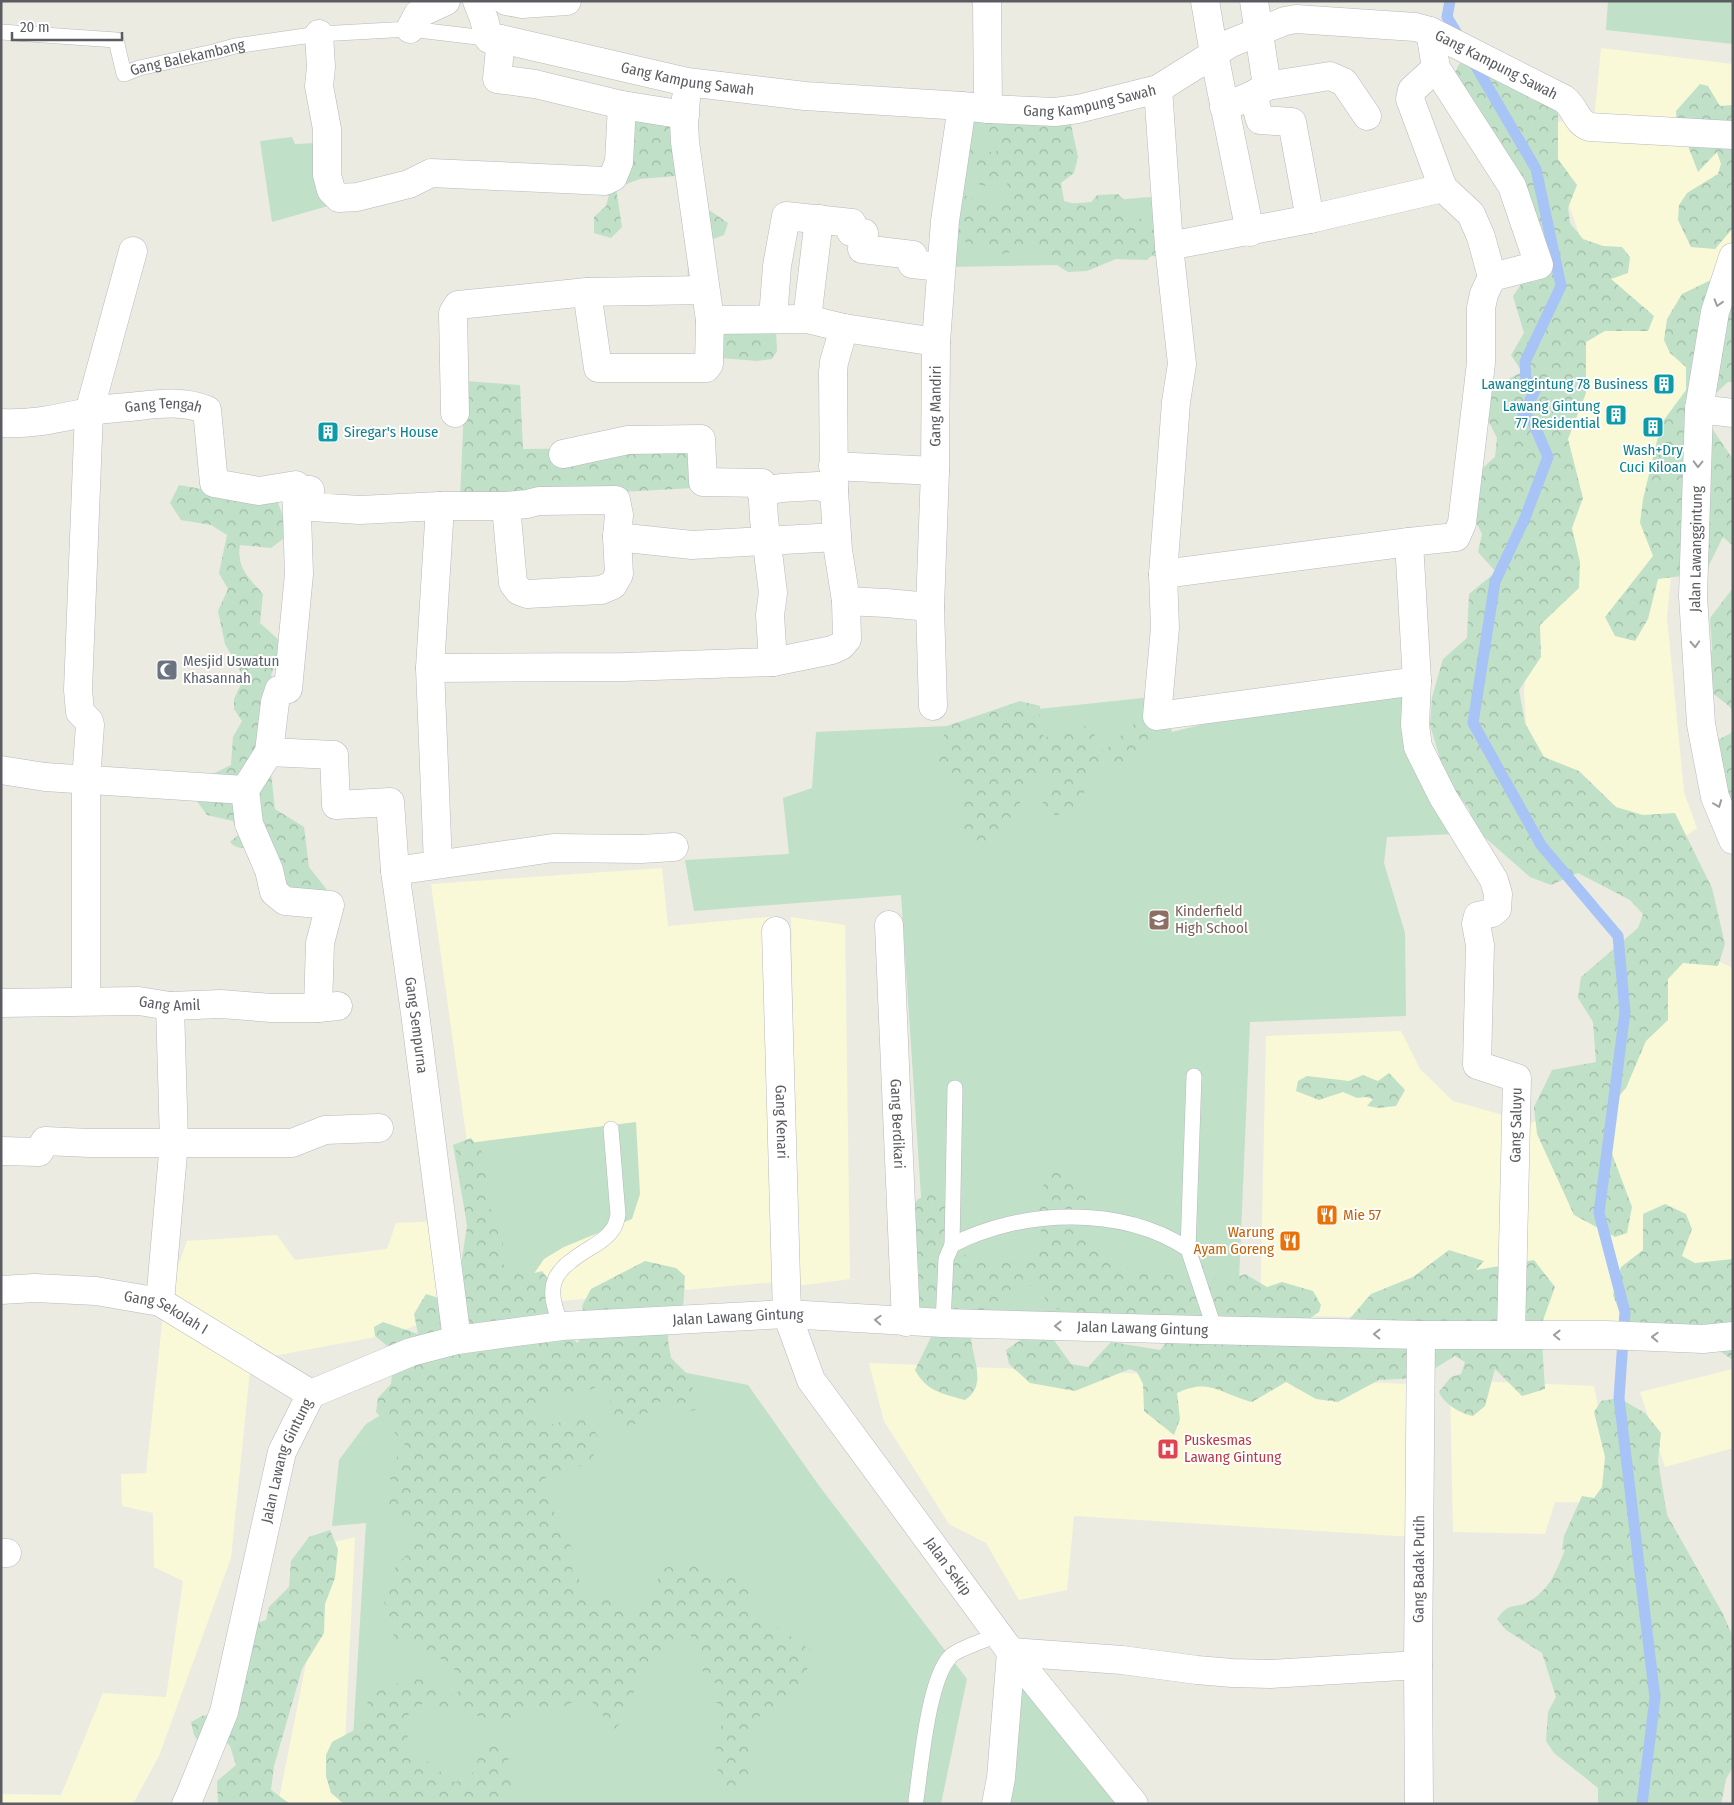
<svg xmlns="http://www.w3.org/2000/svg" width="1734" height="1805" font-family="'Fira Sans Condensed',sans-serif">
<defs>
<pattern id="forest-crowns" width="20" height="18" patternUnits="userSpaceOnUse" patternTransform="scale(1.25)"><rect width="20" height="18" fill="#c0e0c7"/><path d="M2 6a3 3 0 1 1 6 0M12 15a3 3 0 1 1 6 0" fill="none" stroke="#9fb9a5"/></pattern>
</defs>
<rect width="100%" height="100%" fill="#ebebe2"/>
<g fill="#f9f9d8">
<path d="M1601,48L1733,64V282L1682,465L1667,617L1684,792L1697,828L1671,847L1550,783L1527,738L1524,691L1542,505L1582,242L1541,127L1595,112Z"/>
<path d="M662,868L668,926L777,916L788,1281L490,1307L431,884Z"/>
<path d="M791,917L845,925L850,1279L798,1286Z"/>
<path d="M1683,955H1706L1733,968V1309L1696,1324L1260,1315L1266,1036L1401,1031L1420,1069L1453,1101L1531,1123L1614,1085L1638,1004Z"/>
<path d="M443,1221L462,1309L392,1334L251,1360L231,1558L159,1756L133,1804H1V1794L61,1795L103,1693L166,1697L183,1581L154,1567L153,1513L122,1506L121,1474L146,1473L164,1305L187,1241L277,1235L295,1260L387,1249L396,1223Z"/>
<path d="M869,1363L1408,1384L1414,1537L1074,1516L1067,1590L1019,1600L986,1543L949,1524L884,1421Z"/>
<path d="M1733,1369V1448L1665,1467L1640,1392Z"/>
<path d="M1450,1380L1594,1386L1616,1503L1555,1502L1545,1534L1453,1532Z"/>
<path d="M355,1537L342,1804H278L330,1543Z"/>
</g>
<g fill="#c0e0c7">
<path d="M1608,1H1733V44L1606,30Z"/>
<path d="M968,118L1060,122L1056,205L1161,196L1163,256L1058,257L1057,265L948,267Z"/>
<path d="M292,137L295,144L317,143L328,206L272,222L260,141Z"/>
<path d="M1331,692L1408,693L1457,834L1387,837L1384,863L1405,933L1406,1016L1250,1022L1237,1327L929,1316L901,895L694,911L685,860L789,854L783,798L812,788L816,732L947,726L1029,710L1161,696L1172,732Z"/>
<path d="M636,1122L640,1194L632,1219L564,1247L544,1259L529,1281L485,1325L453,1145Z"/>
<path d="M652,1366L748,1385L820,1487L967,1679L941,1804H349L366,1523L332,1526L339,1460L366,1424L418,1392Z"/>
<path d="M1021,1687L1129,1804H1005Z"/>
</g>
<g fill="url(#forest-crowns)">
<path d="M1466,62L1504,69L1530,99L1558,109V159L1577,185L1568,208L1570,223L1583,239L1603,246L1622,247L1630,257L1628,273L1611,279L1654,316L1648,331H1605L1586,342V393L1568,439L1583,498L1572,528L1580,562L1579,588L1540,625L1541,657L1519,690L1525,723L1544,757L1579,771L1616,807L1643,815L1675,813L1712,888L1725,944L1718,966L1683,963L1668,979V1020L1646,1041L1626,1088L1610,1106L1611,1151L1632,1207L1627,1233L1615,1237L1574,1215L1537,1134L1534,1107L1552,1070L1596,1062L1593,1022L1578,998L1581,977L1638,928L1643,914L1630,900L1578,873L1551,885L1530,877L1474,828L1469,809L1446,779L1430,725L1432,697L1443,659L1467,638L1469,594L1496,572L1478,552L1482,534L1466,502L1465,484L1495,457L1497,438L1478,400L1481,393L1522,372L1511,355L1524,333L1513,296L1522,283L1537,281L1552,266L1540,251L1450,83L1459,64Z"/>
<path d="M1700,84L1708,86L1720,106L1733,105V228L1715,249L1691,247L1678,220L1679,205L1687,193L1718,174L1721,164L1717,152L1698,172L1683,133L1677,129L1676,111Z"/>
<path d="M664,116L685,149L702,158L696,180L708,201L709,210L728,223L724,235L711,240L712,308L776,331L777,351L772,359L757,361L721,358L710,320L688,291L687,207L676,176L640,179L616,188L622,227L611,238L594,233V217L606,206L628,122Z"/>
<path d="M968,118L1070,120L1078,157L1074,173L1061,183L1064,201L1087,207L1097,195L1118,194L1126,202L1127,213L1154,225L1159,249L1147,260L1116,259L1087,271L1068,272L1057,265L1047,244L1002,254L989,245L983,230L973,245L959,239L944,209L949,197L967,196L989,207L1010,194L1006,180L988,187L978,184L983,165H967L960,157L967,142L993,153L1000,149L992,136L968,131Z"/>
<path d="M1713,279L1733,285V382H1728L1699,409L1730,455L1733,457V552L1732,545L1723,537L1705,573L1658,579L1648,619L1635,641L1615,636L1605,617L1653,556L1640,523L1643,499L1661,424L1686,390V367L1670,353L1664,340L1667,319L1682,294Z"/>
<path d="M465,381L520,385L523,449L696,447L693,488L460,501Z"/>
<path d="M179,485L207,490L274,492L284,519L283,539L271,548L240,545C236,568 249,578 263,594L260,623L282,643L271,675L279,690L271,773L275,809L304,827L309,867L327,890L321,906L283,893L267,840C255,844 240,854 230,842L238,835L233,821L207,815L196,800L199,781L231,765L233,737L242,721L234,709V699L244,678L225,644L218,611L228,589L219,573L227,535L211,525L181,520L170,503Z"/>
<path d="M1733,588V711L1729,706L1698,682L1712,649L1710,618Z"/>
<path d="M1020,701L1040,706V733L1046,737L1096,723L1094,743L1104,751L1134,724L1147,726L1148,740C1134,763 1114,765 1089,772L1083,798L1070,814L1055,815L1042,805L1052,779L1049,771C1041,778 1033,785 1026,793C1010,813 1010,849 975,845L961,827L966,793L947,778L937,755L947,726Z"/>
<path d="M1733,732V813L1712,743Z"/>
<path d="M1389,1073L1405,1090L1396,1106L1379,1108L1367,1106L1373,1099L1366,1097L1357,1098L1343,1092L1319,1100L1296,1091L1298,1081L1307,1076L1349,1081L1363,1075L1378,1081Z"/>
<path d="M471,1138L489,1161L487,1204L504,1230L501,1263L523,1276L542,1271L559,1293L562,1326L577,1343L589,1329L582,1306L591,1289L645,1261L676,1268L685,1276L683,1311L669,1328L668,1340L671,1358L691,1378L696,1410L681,1412L658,1401L638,1423L626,1427L610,1416V1397L598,1386L579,1395L549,1396L532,1409L533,1421L541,1427L577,1418L587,1421L600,1439L598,1450L586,1464L545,1478L542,1488L574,1552L572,1570L595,1601L609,1598L629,1607L645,1605L663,1569L693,1558L718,1575L733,1572L750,1579L754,1589L742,1600L745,1605L812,1651L799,1698L748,1722L753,1776L731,1791L719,1785L715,1741L727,1711L709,1696L724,1691L703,1672L690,1633L670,1641L654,1664L637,1675L631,1711L614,1730L587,1695L547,1715L533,1711L499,1721L424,1703L409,1712L406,1730L411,1749L454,1782L470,1779L484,1745L490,1737L500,1738C509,1761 522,1784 499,1804H344L331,1793L326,1776V1755L332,1742L360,1727L370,1695L409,1678L432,1681L451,1696L462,1689L455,1677L454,1664L432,1655L415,1640L401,1643L394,1637L383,1598L396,1566L411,1550L413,1541L405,1523L385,1509L391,1480L386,1474L405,1444L376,1412L378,1398L391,1384L393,1365L390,1348L375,1336L374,1327L383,1322L418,1334L414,1314L426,1294L448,1301L456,1297L467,1226L457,1153L453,1145Z"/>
<path d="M1058,1171L1077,1181L1086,1196V1237L1124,1267L1176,1276L1203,1266L1220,1284L1245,1274L1267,1287L1282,1282L1313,1291L1321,1305L1319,1312L1299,1326L1296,1340L1303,1346H1326L1371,1294L1413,1277L1449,1250L1484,1261L1476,1270L1534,1260L1555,1287L1541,1326L1545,1389L1522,1396L1495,1369L1485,1406L1473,1416C1461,1414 1443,1403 1439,1392L1451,1377L1461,1374L1465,1362L1455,1356L1419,1378L1379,1380L1338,1402L1316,1399L1286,1382L1252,1402C1221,1394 1209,1377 1177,1393L1180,1419L1174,1435L1144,1411L1143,1384L1137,1372L1130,1369L1075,1391L1030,1383L1009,1364L1006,1350L1035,1330L1051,1336L1071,1364L1088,1367L1111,1342L1160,1350L1168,1341L1170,1319L1163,1311L1118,1318L1068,1314L1047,1304L1043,1292L1033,1285L1019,1288L974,1316C973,1321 971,1326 971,1331C969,1354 990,1384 965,1400C943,1394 926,1391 915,1370L932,1335L909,1317L919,1271L902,1233L909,1211L918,1199L941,1190L956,1194L951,1232L965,1255L989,1264L1031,1256L1043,1239L1033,1204L1050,1174Z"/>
<path d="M1665,1204L1686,1214L1692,1229L1682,1256L1695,1263L1733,1259V1360L1701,1339L1641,1333L1622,1318L1613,1295L1621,1267L1643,1250V1214Z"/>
<path d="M1619,1398L1645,1413L1661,1433L1658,1461L1667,1515L1723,1614L1733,1637V1767L1726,1779L1721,1804H1598V1788L1554,1753L1546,1741L1548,1712L1556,1697L1542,1653L1506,1630L1497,1619C1511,1600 1514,1610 1530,1601C1551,1588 1556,1571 1565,1550H1562L1564,1536L1582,1496L1594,1498L1602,1487L1605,1457L1594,1412L1601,1401Z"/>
<path d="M330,1530L338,1549L335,1578L325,1604L324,1633L302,1669L274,1766L271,1790L290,1804H218L217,1781L236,1765L230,1746L225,1741L209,1758L194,1735L191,1722L202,1716L224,1712L238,1672L250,1661L241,1615L260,1622L266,1620L269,1607L289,1587L291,1561L309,1537Z"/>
</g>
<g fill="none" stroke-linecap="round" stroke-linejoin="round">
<g stroke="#a8c3f5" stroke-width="11">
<path d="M1450,1L1447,17L1461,40"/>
<path d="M1471,58L1536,169L1561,286L1525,362L1526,381L1538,385L1523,414L1533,422L1548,457L1525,518L1495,582L1473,723L1541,845L1618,936L1625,1012L1599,1213L1625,1312L1619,1398L1655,1698L1642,1804"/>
</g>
<g stroke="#b7b8bd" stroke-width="16">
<g id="service">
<path id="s1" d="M1,32L116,40L124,74L139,68L213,52L235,46L319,34L410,29L494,39"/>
<path d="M952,1245L955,1088"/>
<path d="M1188,1249L1194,1076"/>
<path d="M943,1323L946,1259L952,1245C1021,1209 1121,1205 1188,1249L1215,1330"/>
<path d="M562,1326C543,1284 553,1271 590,1248C599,1243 607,1238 613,1229C616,1225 617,1219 618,1215L611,1129"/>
<path d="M916,1800C921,1767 928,1680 950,1657C955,1650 988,1639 998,1635"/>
</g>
</g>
<g stroke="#b7b8bd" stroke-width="29">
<g id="minor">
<path d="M477,1L484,19L489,39"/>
<path d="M506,1L522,4L567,1"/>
<path d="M987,1L988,109"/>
<path d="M1205,1L1214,54L1250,232"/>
<path d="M1254,1L1267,86"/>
<path d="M410,29L418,14L446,1"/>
<path d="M1430,31L1436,68L1512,186L1539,265L1492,277L1484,294L1481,308V363L1462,523L1456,537L1409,542L1417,681L1415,725L1418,747L1443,797L1494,880L1498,894L1497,909L1492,913L1478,916L1476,924L1480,945L1477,1065L1517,1078L1511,1334"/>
<path d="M319,34L321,67L319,86L327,129V175L331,190L339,198L357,197L409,184L431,173L605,181L613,177L619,162L622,105L685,115"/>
<path d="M1436,68L1412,90L1410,99L1443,188"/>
<path d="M1158,89L1169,246L1182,364L1176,402L1171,469L1163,574L1165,628L1157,716L1417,681"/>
<path d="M1253,95L1267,86L1330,76L1344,82L1367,116"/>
<path d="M686,98L684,122L685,142L710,320L807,319L844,328L936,342"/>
<path id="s2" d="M622,105L535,84L497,79L501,39L687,82L805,96L962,106L988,109L1055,112L1078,109L1158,89L1231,43L1285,21L1296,19L1415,27L1430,31L1564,99C1576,108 1575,121 1589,127L1733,135"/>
<path d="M1224,107L1253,95L1260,120L1292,122L1310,219"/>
<path d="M1169,246L1310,219L1443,188L1471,214L1481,237L1492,277"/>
<path d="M587,292L598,368H706L709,364L710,320"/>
<path d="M773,318L777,266L786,216L852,223L851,232L864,233L862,249L913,255L912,264L941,267"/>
<path d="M807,319L819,219"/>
<path d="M1699,409L1733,413"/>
<path d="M455,413L453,313L458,305L587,292L705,290"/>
<path id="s3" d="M1,423C32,425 59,418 89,412C105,408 122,408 139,406C162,403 185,401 207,410L214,483L259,491L296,485L299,574L288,689L279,690L275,702L269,752"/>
<path d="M563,454L628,440L701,439L703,482L762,483L764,519L773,593L770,615L773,662"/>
<path d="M833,466L935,471"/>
<path d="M296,490H310L312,507L360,510L440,506H506L527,504L539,501L616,500L619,515L617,537L619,574L613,585L601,590L527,594L519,591L513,583L506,506"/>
<path d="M761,492L781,488L818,486L834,491"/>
<path d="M617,537L692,545L837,537"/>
<path d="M1163,574L1409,542"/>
<path d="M846,601L886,603L930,607"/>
<path d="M430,668L624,667L773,662L832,650L841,646L847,639L846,601L838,550L834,491L833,372L834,362L844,328"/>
<path id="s4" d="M933,706L930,607L935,471L936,342L945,221L962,106"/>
<path id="s5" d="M1,770L45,777L245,790L269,752L334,755L336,805L390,802L395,871L415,1013L457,1340"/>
<path d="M245,790L249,824L269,870L274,892L285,901L330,905L320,943L318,1008"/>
<path d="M438,864L430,668L440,506"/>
<path d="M395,871L553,848L641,849L674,847"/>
<path id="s6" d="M889,925L906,1322"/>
<path id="s7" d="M776,931L787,1314L811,1380L1011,1652L1134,1804"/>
<path d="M86,1001V781L90,725L89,721L80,712L78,690L89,412L133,251"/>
<path id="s8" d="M1,1003L139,1001L170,1006L221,1004L271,1008H318L338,1006"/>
<path d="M1,1151L39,1152L45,1141L89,1143H292L325,1130L379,1128"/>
<path id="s9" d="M1,1290L35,1288L96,1291L160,1302L311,1394"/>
<path d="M160,1302L174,1142L170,1006"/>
<path d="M1,1553H7"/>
<path d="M996,1804L1001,1778L1011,1652L1122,1660L1197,1670L1232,1673L1270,1674L1418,1665"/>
<path id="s10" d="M1419,1804L1418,1665L1421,1335"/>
</g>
</g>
<g stroke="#b7b9bf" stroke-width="29">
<g id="secondary">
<path d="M1733,257L1715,312L1699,409L1693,596L1701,724L1715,797L1733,840"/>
<path id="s11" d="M186,1804L189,1798L224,1712L282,1452L311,1394L411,1352L457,1340L562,1326L787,1314L943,1323L1201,1330L1421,1335H1606L1703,1339L1733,1336"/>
</g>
</g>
<use href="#service" stroke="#fff" stroke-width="15"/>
<use href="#minor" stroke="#fff" stroke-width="28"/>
<use href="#secondary" stroke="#fff" stroke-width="28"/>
</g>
<defs><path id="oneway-chevron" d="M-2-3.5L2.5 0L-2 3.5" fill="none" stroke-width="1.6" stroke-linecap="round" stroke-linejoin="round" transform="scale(1.25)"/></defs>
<g stroke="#9c9da0">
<use href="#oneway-chevron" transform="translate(1718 303) rotate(107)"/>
<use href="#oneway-chevron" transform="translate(1698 464) rotate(91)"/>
<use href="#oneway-chevron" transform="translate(1695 644) rotate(87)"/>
<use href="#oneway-chevron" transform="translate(1718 804) rotate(69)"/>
<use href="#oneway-chevron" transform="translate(878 1320) rotate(-177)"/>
<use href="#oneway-chevron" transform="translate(1058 1326) rotate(-179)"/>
<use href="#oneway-chevron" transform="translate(1377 1334) rotate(-179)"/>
<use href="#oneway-chevron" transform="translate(1557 1335) rotate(-179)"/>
<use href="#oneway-chevron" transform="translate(1655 1337) rotate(-178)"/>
</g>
<defs>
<g id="building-square" transform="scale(1.125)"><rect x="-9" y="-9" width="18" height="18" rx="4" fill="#0f9aa8" stroke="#fff"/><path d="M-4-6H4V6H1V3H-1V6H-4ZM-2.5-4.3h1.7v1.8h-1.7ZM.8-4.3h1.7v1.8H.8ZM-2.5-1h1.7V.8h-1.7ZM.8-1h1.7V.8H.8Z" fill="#fff"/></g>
<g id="mosque-square" transform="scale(1.125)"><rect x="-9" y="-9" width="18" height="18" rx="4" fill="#6b7280" stroke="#fff"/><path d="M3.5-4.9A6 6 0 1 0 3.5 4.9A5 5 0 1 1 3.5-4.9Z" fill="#fff"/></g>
<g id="school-square" transform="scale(1.125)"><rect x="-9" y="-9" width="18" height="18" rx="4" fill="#8d6e63" stroke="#fff"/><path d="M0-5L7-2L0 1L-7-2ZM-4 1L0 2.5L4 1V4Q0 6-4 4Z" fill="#fff"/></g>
<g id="restaurant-square" transform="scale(1.125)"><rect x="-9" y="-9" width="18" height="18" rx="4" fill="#e8710a" stroke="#fff"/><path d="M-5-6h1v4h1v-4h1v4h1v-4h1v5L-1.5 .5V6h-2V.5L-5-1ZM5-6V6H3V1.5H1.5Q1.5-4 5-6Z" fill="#fff"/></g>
<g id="hospital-square" transform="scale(1.125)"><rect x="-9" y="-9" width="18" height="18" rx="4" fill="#e0444e" stroke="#fff"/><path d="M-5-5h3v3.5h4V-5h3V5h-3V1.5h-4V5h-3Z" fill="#fff"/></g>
</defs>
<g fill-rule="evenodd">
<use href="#building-square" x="1664" y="384"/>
<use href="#building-square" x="1616" y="415"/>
<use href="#building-square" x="1653" y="427"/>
<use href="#building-square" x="328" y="432"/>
<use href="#mosque-square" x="167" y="670"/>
<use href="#school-square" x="1159" y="920"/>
<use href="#restaurant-square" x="1327" y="1215"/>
<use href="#restaurant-square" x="1290" y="1241"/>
<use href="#hospital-square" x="1168" y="1449"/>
</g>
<g text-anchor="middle" stroke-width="4" stroke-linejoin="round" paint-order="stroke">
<g font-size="15" fill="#5a5c61" stroke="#fff">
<text dy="5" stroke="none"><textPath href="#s1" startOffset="216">Gang Balekambang</textPath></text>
<text dy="5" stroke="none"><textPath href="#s2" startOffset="1199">Gang Kampung Sawah</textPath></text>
<text dy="5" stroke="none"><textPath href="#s2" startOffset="359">Gang Kampung Sawah</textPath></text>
<text dy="5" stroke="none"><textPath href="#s2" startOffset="764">Gang Kampung Sawah</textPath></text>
<text dy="5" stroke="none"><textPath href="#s4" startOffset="300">Gang Mandiri</textPath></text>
<text dy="5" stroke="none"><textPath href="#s3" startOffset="164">Gang Tengah</textPath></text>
<text transform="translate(1696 549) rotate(-89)" y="5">Jalan Lawanggintung</text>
<text dy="5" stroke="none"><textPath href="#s8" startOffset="169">Gang Amil</textPath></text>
<text dy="5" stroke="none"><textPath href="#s5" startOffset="684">Gang Sempurna</textPath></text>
<text dy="5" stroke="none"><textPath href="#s7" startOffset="191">Gang Kenari</textPath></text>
<text dy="5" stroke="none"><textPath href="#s6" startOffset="199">Gang Berdikari</textPath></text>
<text transform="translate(1516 1125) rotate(-89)" y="5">Gang Saluyu</text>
<text dy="5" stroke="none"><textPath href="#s9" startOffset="169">Gang Sekolah I</textPath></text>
<text dy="5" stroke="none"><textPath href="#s11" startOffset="869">Jalan Lawang Gintung</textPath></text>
<text dy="5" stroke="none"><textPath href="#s11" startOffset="1274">Jalan Lawang Gintung</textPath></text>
<text dy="5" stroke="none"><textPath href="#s11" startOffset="359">Jalan Lawang Gintung</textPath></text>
<text dy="5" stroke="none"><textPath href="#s7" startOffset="685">Jalan Sekip</textPath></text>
<text dy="5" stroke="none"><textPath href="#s10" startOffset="235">Gang Badak Putih</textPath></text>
</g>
<g font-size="15" fill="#0d838f" stroke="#fff" text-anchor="end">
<text x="1648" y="389">Lawanggintung 78 Business</text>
<text x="1600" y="411">Lawang Gintung<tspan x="1600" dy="17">77 Residential</tspan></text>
<text x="344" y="437" text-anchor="start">Siregar's House</text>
<text x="1653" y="455" text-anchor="middle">Wash+Dry<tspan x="1653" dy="17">Cuci Kiloan</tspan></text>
</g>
<g font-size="15" fill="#5b616d" stroke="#fff" text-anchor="start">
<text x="183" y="666">Mesjid Uswatun<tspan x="183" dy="17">Khasannah</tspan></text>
</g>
<g font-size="15" fill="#785e54" stroke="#fff" text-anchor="start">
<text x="1175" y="916">Kinderfield<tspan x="1175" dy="17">High School</tspan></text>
</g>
<g font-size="15" fill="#c56008" stroke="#fff" text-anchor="start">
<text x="1343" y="1220">Mie 57</text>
<text x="1274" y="1237" text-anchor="end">Warung<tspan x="1274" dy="17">Ayam Goreng</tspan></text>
</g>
<g font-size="15" fill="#be3a42" stroke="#fff" text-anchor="start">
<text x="1184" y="1445">Puskesmas<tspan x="1184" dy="17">Lawang Gintung</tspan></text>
</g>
</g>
<rect width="1734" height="1805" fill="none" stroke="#5a5c61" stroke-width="5"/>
<path d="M12 32v8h110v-8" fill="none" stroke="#5a5c61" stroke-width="2.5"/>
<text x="20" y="32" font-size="15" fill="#5a5c61" stroke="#ffffff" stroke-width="4" paint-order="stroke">20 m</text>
</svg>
